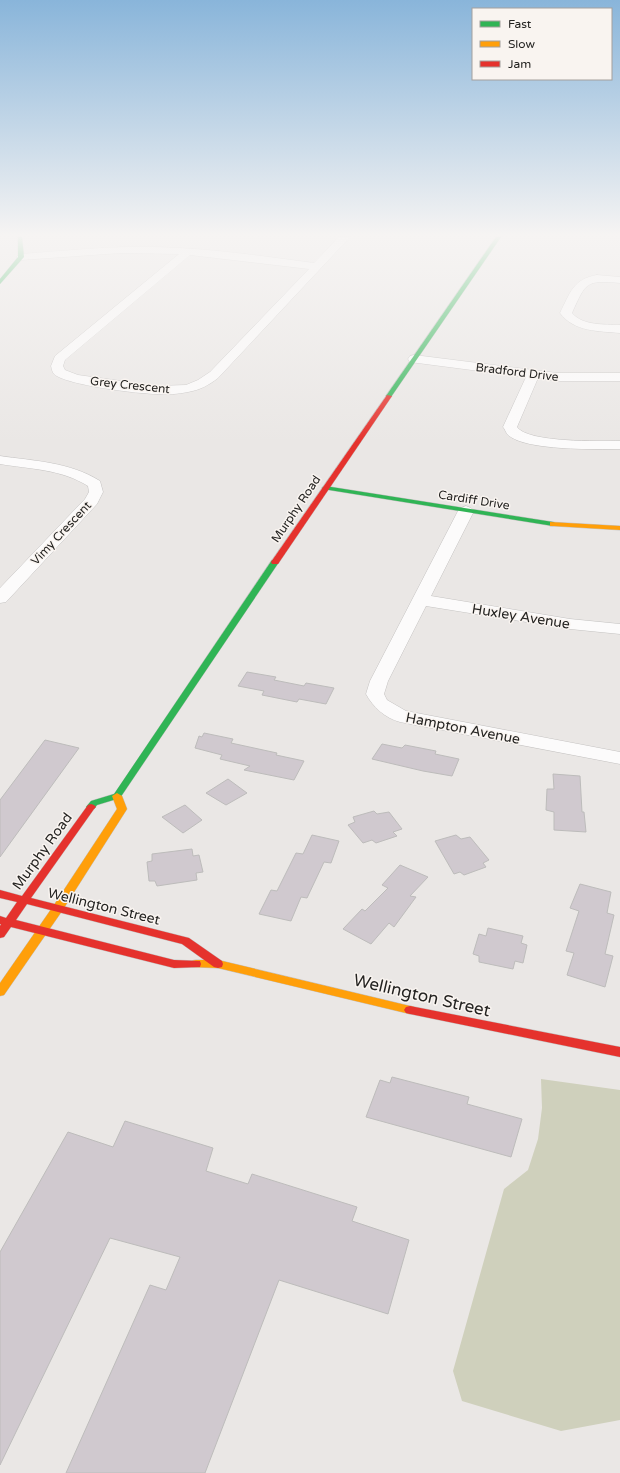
<svg xmlns="http://www.w3.org/2000/svg" width="620" height="1473" font-family="'Varela Round',sans-serif">
<rect width="100%" height="100%" fill="#eae7e5"/>
<path fill="#cfd0bc" d="M541,1079L620,1090V1420L561,1431L462,1401L453,1371L504,1189L528,1170L538,1139L542,1108Z"/>
<g fill="#d0c9cf" stroke="#bdbcbb">
<path d="M247,672L276,677L274,680L304,686L306,683L334,688L326,704L299,699L297,702L262,695L264,691L238,686Z"/>
<path d="M204,733L233,739L231,743L277,753L276,755L304,761L294,780L244,770L250,766L220,759L222,755L195,748L199,736L202,737Z"/>
<path d="M45,740L79,748L0,857V800Z"/>
<path d="M382,744L402,748L405,745L436,751L435,754L459,759L452,776L423,771L372,759Z"/>
<path d="M553,774L580,776L582,812H584L586,832L554,830V812L546,810L547,789H554Z"/>
<path d="M228,779L247,793L226,805L206,793Z"/>
<path d="M185,805L202,820L183,833L162,817Z"/>
<path d="M374,811L377,814L389,812L402,829L393,832L397,836L376,843L372,840L363,843L348,825L355,822L353,817Z"/>
<path d="M312,835L339,841L331,863L324,862L307,898L301,897L291,921L259,914L271,890L277,891L296,853L303,854Z"/>
<path d="M456,835L461,839L470,837L489,860L483,863L486,867L464,875L460,872L454,874L435,841Z"/>
<path d="M192,849L193,856L199,855L203,872L196,873L197,880L157,886L155,881H149L147,862L152,861V854Z"/>
<path d="M400,865L428,877L410,896L416,897L394,927L389,923L371,944L343,929L362,909L365,911L388,888L382,885Z"/>
<path d="M580,884L611,892L607,913L614,915L605,954L613,956L605,987L567,975L574,953L566,951L579,911L570,908Z"/>
<path d="M488,928L523,936L521,943L527,945L523,963L515,961L513,969L479,962V956L473,954L479,934L486,936Z"/>
<path d="M392,1077L469,1097L467,1104L522,1119L511,1157L366,1117L380,1080L390,1083Z"/>
<path d="M125,1121L213,1148L206,1171L248,1184L252,1174L357,1207L352,1221L409,1240L388,1314L279,1280L205,1473H66L150,1285L166,1290L180,1257L110,1238L0,1465V1252L68,1132L113,1147Z"/>
</g>
<g fill="none" stroke-linecap="round" stroke-linejoin="round">
<g stroke="#c4c2c1" stroke-width="1">
<g id="street">
<path d="M339,237H350L218,378C209,385 200,390 188,392C178,394 167,395 157,394C140,394 65,385 54,374C52,372 52,369 51,366L55,356L179,254L121,253L21,260L16,257L21,254C65,251 110,246 154,247C208,248 261,256 314,263ZM190,255L309,269L210,372L198,380L186,385L157,386L78,375L65,370L63,366L65,360Z"/>
<path d="M597,275L620,277V283C586,280 586,282 572,313C583,326 604,324 620,325V333C599,331 574,332 560,313C570,293 573,279 597,275Z"/>
<path d="M414,355L557,373H620V381H557L538,378L517,427C528,443 600,441 620,441V449C596,449 526,451 508,435C506,433 505,429 503,427L526,377L410,362L408,359L410,356Z"/>
<path d="M0,456C34,461 70,462 100,481L103,492L97,504L6,602L0,603V588L85,499L89,492L88,486C61,469 30,469 0,464Z"/>
<path d="M466,506L471,508L474,511L431,596L570,619L620,624V634L570,629L426,606L388,681L384,694L387,700L406,711L620,752V764L400,722C385,718 373,707 366,694L370,681L458,511L461,508Z"/>
</g>
</g>
<g stroke="#c4c2c1" stroke-width="1">
<g id="fast">
<path d="M18,237H22L24,257L0,284V279L18,257Z"/>
<path d="M496,237H501L391,397H387L386,396Z"/>
<path d="M325,486L553,522L557,524L553,526L323,489L322,488Z"/>
<path d="M272,560H278L279,562L120,798L97,805L94,809H88L86,807L91,801L114,794Z"/>
</g>
</g>
<g stroke="#c4c2c1" stroke-width="1">
<g id="slow">
<path d="M550,522L620,526V530L553,526H550Z"/>
<path d="M117,793L122,796L127,809L62,911L4,995L0,996V983L54,905L117,809L112,796Z"/>
<path d="M196,960H218L410,1006L414,1007L416,1010L414,1013L410,1014L218,968L192,967L191,964L192,961Z"/>
</g>
</g>
<g stroke="#c4c2c1" stroke-width="1">
<g id="jam">
<path d="M387,395L392,396L278,564H272L271,562Z"/>
<path d="M91,804L94,805L96,807L94,809L31,898L189,938L222,961L223,964L222,967L218,968L214,967L182,944L27,904L16,920L174,960L200,961L201,964L200,967L174,968L11,927L4,937L0,938V926L1,924H0V916L6,918L17,902L0,898V890L22,896L88,805Z"/>
<path d="M410,1006L620,1047V1057L410,1014L406,1013L404,1010L406,1007Z"/>
</g>
</g>
<use href="#street" fill="#fcfbfb" fill-rule="evenodd"/>
<use href="#fast" fill="#30b455" fill-rule="evenodd"/>
<use href="#slow" fill="#ff9f0a" fill-rule="evenodd"/>
<use href="#jam" fill="#e5322d" fill-rule="evenodd"/>
</g>
<linearGradient id="sky" x2="0" y2="1"><stop stop-color="#89b5da"/><stop offset="0.53" stop-color="#f6f4f3"/><stop offset="1" stop-color="#f6f4f3" stop-opacity="0"/></linearGradient>
<rect width="620" height="443" fill="url(#sky)"/>
<g text-anchor="middle" stroke-width="3" stroke-linejoin="round" paint-order="stroke">
<g font-size="12" fill="#242321" stroke="#f9f4f0">
<text transform="translate(517 372) rotate(7)" y="4">Bradford Drive</text>
<text transform="translate(130 385) rotate(6)" y="4">Grey Crescent</text>
<text transform="translate(474 500) rotate(9)" y="4">Cardiff Drive</text>
<text transform="translate(296 509) rotate(-56)" y="4">Murphy Road</text>
<text transform="translate(61 533) rotate(-47)" y="4">Vimy Crescent</text>
</g>
<g font-size="14" fill="#242321" stroke="#f9f4f0">
<text transform="translate(521 616) rotate(9)" y="5">Huxley Avenue</text>
<text transform="translate(463 728) rotate(11)" y="5">Hampton Avenue</text>
<text transform="translate(42 851) rotate(-54)" y="5">Murphy Road</text>
<text transform="translate(104 906) rotate(14)" y="5">Wellington Street</text>
</g>
<g font-size="17" fill="#242321" stroke="#f9f4f0">
<text transform="translate(422 995) rotate(13)" y="6">Wellington Street</text>
</g>
</g>
<rect x="472" y="8" width="140" height="72" fill="#f9f4f0" stroke="#a4a09d"/>
<rect x="480" y="21" width="20" height="6" fill="#30b455" stroke="#a4a09d"/>
<text x="508" y="28" font-size="12" fill="#242321">Fast</text>
<rect x="480" y="41" width="20" height="6" fill="#ff9f0a" stroke="#a4a09d"/>
<text x="508" y="48" font-size="12" fill="#242321">Slow</text>
<rect x="480" y="61" width="20" height="6" fill="#e5322d" stroke="#a4a09d"/>
<text x="508" y="68" font-size="12" fill="#242321">Jam</text>
</svg>
